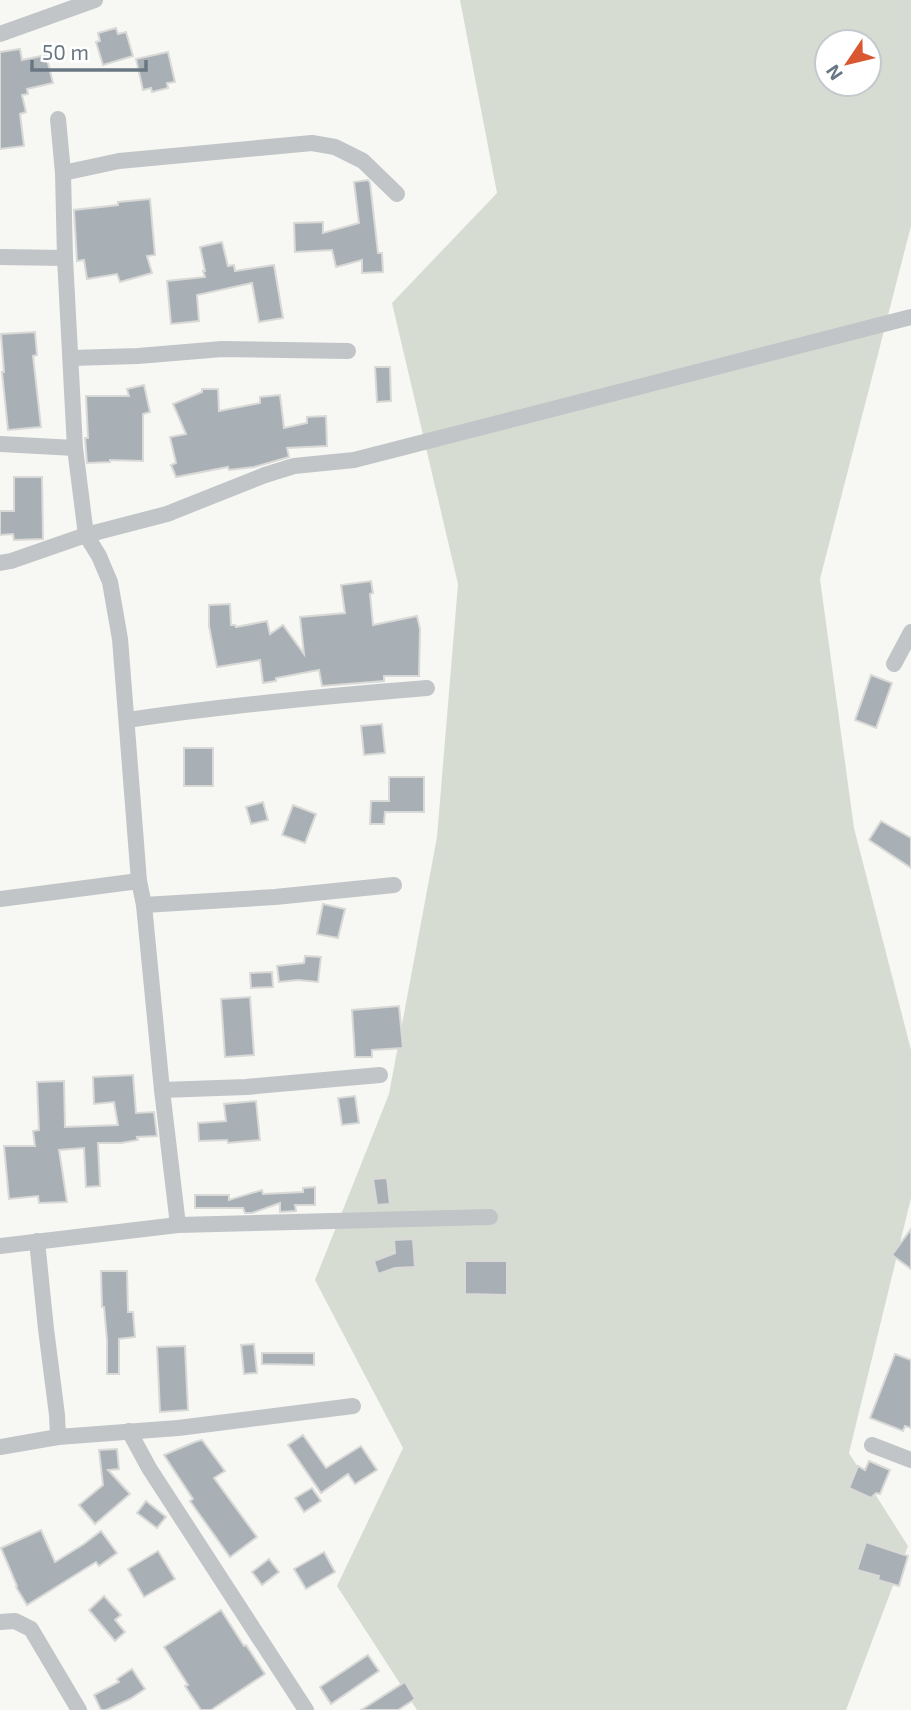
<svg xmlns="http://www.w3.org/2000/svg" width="911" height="1710" font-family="'Exo 2',sans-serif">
<rect width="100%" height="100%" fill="#f7f7f4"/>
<path fill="#d7dcd3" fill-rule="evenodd" d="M460,0H911V226L820,579L854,828L911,1050V1198L849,1453L908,1546L846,1710H417L337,1586L403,1448L315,1280L389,1094L437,837L458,584L392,303L497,193ZM827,42H869V84H827Z"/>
<g fill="#a8b0b5" stroke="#d9d9d7" stroke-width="2">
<path d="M116,28L118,34L126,32L133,56L103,65L96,42L100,41L98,33Z"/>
<path d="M20,49L22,60L46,55L53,83L27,89L28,94L22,95L26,112L20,114L24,146L0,149V52Z"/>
<path d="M168,52L175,82L167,83L168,88L152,92L151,88L143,90L136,59Z"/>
<path d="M368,180L370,183L378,253H382L383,272L362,273V260L336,267L332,250L295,252L294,223L323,222V233L359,223L354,182Z"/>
<path d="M150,199L155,255L147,256L152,273L120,282L117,274L87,279L84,260L77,261L74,210L118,205V202Z"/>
<path d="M222,242L228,266L234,265L235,271L274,265L283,318L259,322L252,283L197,295L199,321L171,324L167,281L205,277L203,271H205L200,247Z"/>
<path d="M35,332L37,355L33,356L41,427L8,430L2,372H4L1,334Z"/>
<path d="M375,367H390L391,401L377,402Z"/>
<path d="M144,385L150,412L143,414V461L110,460V462L87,463L85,438H88L86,396H129L127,389Z"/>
<path d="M202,389H218L219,411L260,403V397L280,395L284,428L307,423V417L326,416L327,446L287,448L289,457L254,467L229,470L228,467L176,477L171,465L176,463L170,437L186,434L173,404L202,392Z"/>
<path d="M14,477H42L43,539L14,540L13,534L0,535V511H14Z"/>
<path d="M371,581L373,593L370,594L373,625L417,616L420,629L419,676H384V681L322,686L319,670L276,678V681L263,683L260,660L217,667L209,626V605L230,604L231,625H235L236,627L267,621L270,634L283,625L304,654L300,617L345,613L341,585Z"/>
<path d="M871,675L892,683L876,728L855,720Z"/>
<path d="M382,724L385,753L364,755L361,726Z"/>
<rect x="184" y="748" width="29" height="38"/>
<path d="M389,777H424V812H385L384,824H370L371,801H389Z"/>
<path d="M263,802L268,820L251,824L246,807Z"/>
<path d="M293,805L316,814L305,843L282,835Z"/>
<path d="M881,821L911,838V868L869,840Z"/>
<path d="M323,904L345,909L338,938L317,934Z"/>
<path d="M305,956L321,957L318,982L298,980L279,982L277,966L304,963Z"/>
<path d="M272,972L273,987L251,988L250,973Z"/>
<path d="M250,997L254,1055L225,1057L221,999Z"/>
<path d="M399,1006L403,1048L372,1050V1057H355L352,1010Z"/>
<path d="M133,1075L136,1113L154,1112L157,1136L137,1137L138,1140L121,1143H98L100,1186L86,1187L84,1148L59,1150L67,1202L39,1203L38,1196L9,1199L4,1146H35L33,1131L39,1130L37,1082L64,1081L65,1127L118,1125L114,1102L94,1104L93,1077Z"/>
<path d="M355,1096L359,1123L342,1125L338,1098Z"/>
<path d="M256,1101L260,1140L228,1143L227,1140L199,1141L198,1123L226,1121L224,1104Z"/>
<path d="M387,1178L390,1204L377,1205L373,1179Z"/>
<path d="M315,1187V1205H295L296,1211L280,1212V1203L252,1213H245L243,1208H195V1195H229V1200L262,1190L263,1194L303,1192V1188Z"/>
<path d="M911,1229V1269L892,1255Z"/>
<path d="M413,1239L415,1267L395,1268L378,1274L374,1261L395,1253L394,1240Z"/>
<path d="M465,1261H507V1295L465,1294Z"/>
<path d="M101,1271H127L128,1312H133L135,1337L119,1339V1374H107V1340L104,1307H102Z"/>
<path d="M254,1344L257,1373L244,1374L241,1345Z"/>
<path d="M185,1346L188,1410L160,1412L157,1347Z"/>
<path d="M262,1353H314V1365L262,1364Z"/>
<path d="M895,1354L911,1360V1428L905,1426L903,1431L870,1418Z"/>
<path d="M303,1435L326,1468L361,1446L377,1470L355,1484L348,1474L321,1493L288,1445Z"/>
<path d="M202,1440L225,1471L214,1478L257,1537L230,1557L190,1501L193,1499L164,1455L195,1442Z"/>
<path d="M117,1449L119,1469L108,1470L130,1494L95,1524L79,1505L103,1485L99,1450Z"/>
<path d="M869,1461L890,1470L880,1494L876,1493L871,1498L849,1488L858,1466L865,1470Z"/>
<path d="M312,1488L321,1501L304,1512L295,1498Z"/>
<path d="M146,1501L166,1517L157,1528L137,1513Z"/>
<path d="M41,1530L55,1562L84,1544L101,1531L117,1553L99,1566L96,1562L27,1605L16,1587L17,1586L1,1548Z"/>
<path d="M866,1542L908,1556L899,1586L878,1580L879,1576L857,1570Z"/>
<path d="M158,1551L175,1579L144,1597L128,1569Z"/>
<path d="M324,1552L335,1572L306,1589L294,1569Z"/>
<path d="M269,1559L279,1572L262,1585L252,1572Z"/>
<path d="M104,1596L121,1615L115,1620L125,1632L115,1641L89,1610Z"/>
<path d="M221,1610L244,1646L246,1645L265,1674L211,1710H201L185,1686L188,1685L164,1647Z"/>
<path d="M368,1655L379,1671L331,1704L320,1687Z"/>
<path d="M132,1669L145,1689L130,1699L106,1710H101L94,1695L119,1682L117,1679Z"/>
<path d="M405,1682L415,1699L398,1710H361Z"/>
</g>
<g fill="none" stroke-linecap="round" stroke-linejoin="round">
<g stroke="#c1c5c8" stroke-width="16">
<path d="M0,34L95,0"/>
<path d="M58,119L63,173L65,258L75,448L86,535L99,556L110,582L120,639L139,881L144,905L162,1090L178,1225"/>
<path d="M63,173L119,161L312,143L335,147L363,161L397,194"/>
<path d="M0,257L65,258"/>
<path d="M71,358L138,356L222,349L348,351"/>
<path d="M0,444L75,448"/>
<path d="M0,563L11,561L86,535L167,514L265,475L294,466L354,460L911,317"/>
<path d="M894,664L911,632"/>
<path d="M128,720C227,705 327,696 427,688"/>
<path d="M0,899L139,881"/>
<path d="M144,905L275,897L394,885"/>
<path d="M162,1090L246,1087L380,1075"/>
<path d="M37,1241L46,1329L57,1415L58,1437"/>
<path d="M0,1246L178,1225L490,1217"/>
<path d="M129,1431L149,1468L306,1710"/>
<path d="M872,1445L911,1460"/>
<path d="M0,1447L58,1437L178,1428L353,1406"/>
<path d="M0,1622L15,1621L31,1629L79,1710"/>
</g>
</g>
<g transform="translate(848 63) rotate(235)"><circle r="33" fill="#ffffff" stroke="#c3c9cd" stroke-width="2"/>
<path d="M0-5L12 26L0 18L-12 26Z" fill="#d95832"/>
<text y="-10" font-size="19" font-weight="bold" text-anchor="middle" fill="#687783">N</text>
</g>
<path d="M32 60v10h114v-10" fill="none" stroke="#687783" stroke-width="3.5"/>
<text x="42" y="60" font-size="21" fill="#687783" stroke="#ffffff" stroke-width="5" paint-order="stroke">50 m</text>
</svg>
